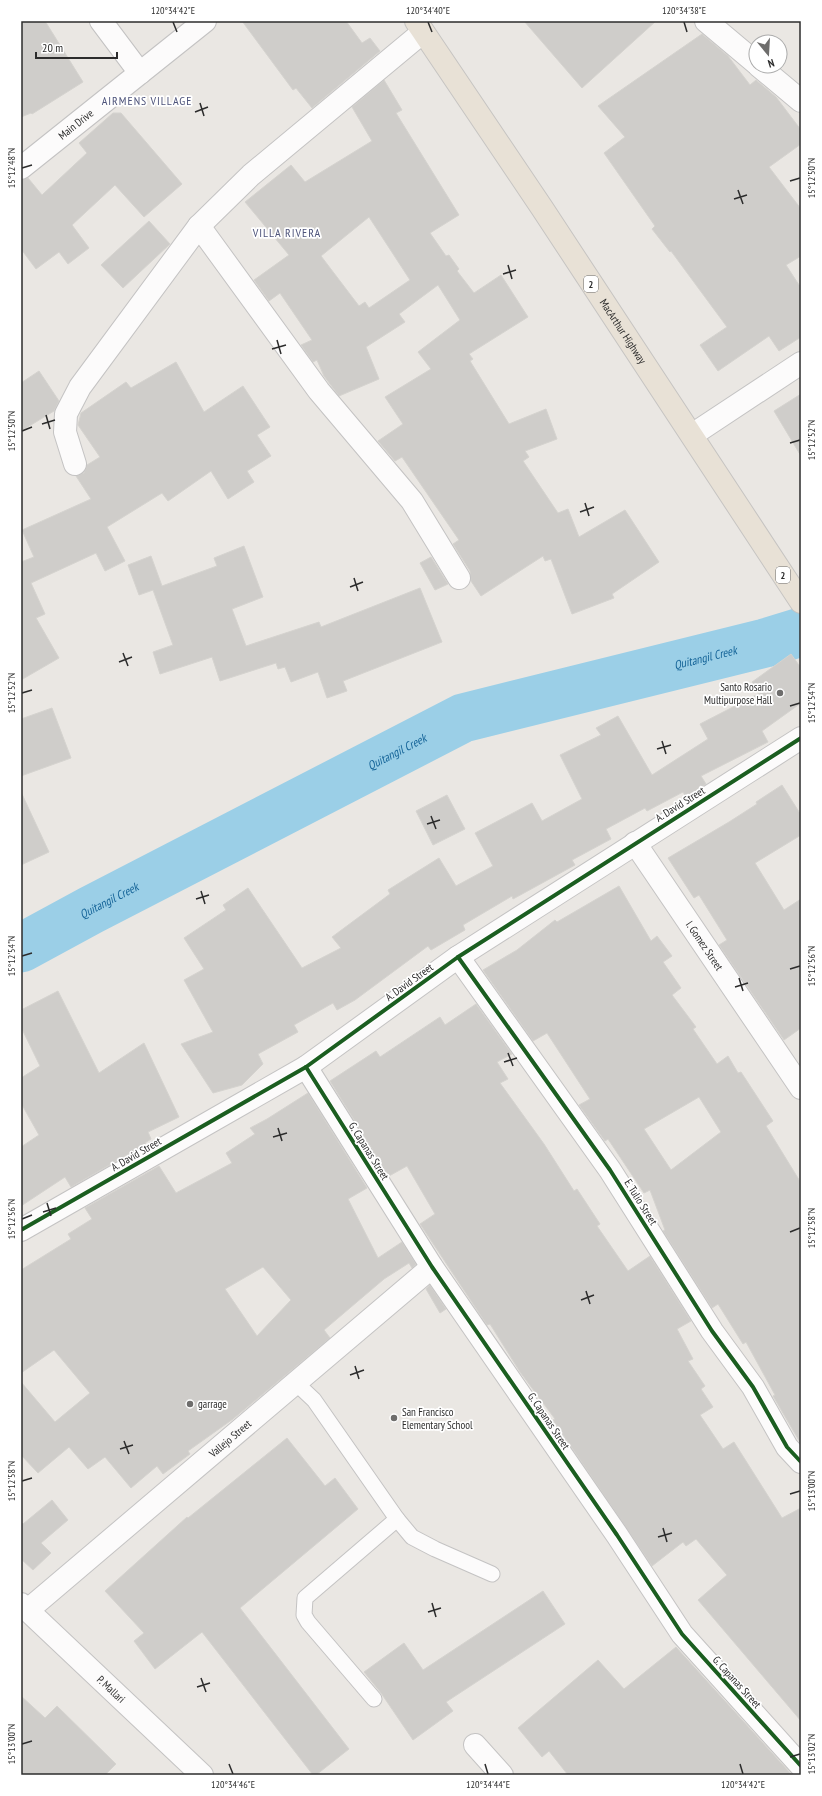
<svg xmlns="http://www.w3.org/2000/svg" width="822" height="1796" font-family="'PT Sans Narrow',sans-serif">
<rect width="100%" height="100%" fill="#eae7e3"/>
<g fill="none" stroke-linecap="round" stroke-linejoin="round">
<path stroke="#9bcfe7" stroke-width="49" id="s1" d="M21,948L91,910L463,718L765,643L801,632"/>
</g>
<g fill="#cfcdca" stroke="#d5d3cf" fill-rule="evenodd">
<path d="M21,21H45L83,82L32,114L31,113L21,117Z"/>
<path d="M242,21H346L362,43L370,38L380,51L312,108L296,88L293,90Z"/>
<path d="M524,21H656L582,88Z"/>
<path d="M702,34L728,56L750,85L756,80L776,97L801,130V144L769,167L801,209V256L786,265L801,288V337L779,351L769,336L718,371L700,345L727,327L671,251L670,252L652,229L655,226L604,153L625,137L598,106Z"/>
<path d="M384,80L402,110L396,113L459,215L430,233L446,256L449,255L459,269L457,271L474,293L501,275L528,317L469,354L473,359L470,361L509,424L546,409L557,439L525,451L529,457L523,461L558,513L568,509L579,537L625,510L659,562L612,594L614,598L572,614L551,559L545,561L543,556L481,596L471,581L470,571L453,544L459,540L402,457L395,461L378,441L403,424L385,397L431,369L418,352L460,320L438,285L399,314L405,322L366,347L379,379L339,396L324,376L317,360L313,362L301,345L312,340L280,293L269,301L254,280L289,255L245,202L291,165L305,182L372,141L352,107ZM369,217L410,280L369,308L365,302L359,306L321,256Z"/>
<path d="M113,113H121L182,184L144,217L115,185L72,225L89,248L68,264L59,252L36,269L21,249V180L28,178L42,195L87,153L79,143Z"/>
<path d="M149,221L170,244L123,288L101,265Z"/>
<path d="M176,362L204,412L243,386L270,427L257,435L271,456L247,471L254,482L228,499L211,471L168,501L162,493L107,527L125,561L105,571L96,553L31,583L45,614L36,618L59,658L21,680V562L34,557L22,530L91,499L76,476L84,473L87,465L100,457L78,425L81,413L126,382L131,388Z"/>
<path d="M39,371L59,401L54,411L21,431V383Z"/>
<path d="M801,394V456L774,411Z"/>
<path d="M244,546L263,597L232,609L246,646L319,622L321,627L420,588L442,642L343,681L347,691L327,698L318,672L291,682L285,667L278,669L276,663L220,681L212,657L160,674L153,652L173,645L153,590L139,595L128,565L151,556L162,586L217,566L214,558Z"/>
<path d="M431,557L448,584L435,590L420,563Z"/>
<path d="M791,654L801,668V703L762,731L768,742L701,776L706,784L686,797L683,792L647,811L645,808L606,829L611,839L572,860L575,865L513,899L512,896L463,925L465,930L431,950L428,946L355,1000L337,1010L333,1003L294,1025L298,1032L258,1054L263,1064L242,1085L213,1093L181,1044L213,1032L184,980L204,969L184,938L226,910L223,905L248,888L302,968L341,948L332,937L390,894L388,890L439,858L456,886L493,866L475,833L532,803L542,821L582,799L560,755L601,735L596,728L618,716L652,775L708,739L700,724L760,693L752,682Z"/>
<path d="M52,708L71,758L21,776V719Z"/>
<path d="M782,785L801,815V835L755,863L784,910L801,899V1028L784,1040L719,945L727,940L699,895L694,898L668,858L729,822L757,804L756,802Z"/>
<path d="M21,792L49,852L21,865Z"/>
<path d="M447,795L465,829L433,845L416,811Z"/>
<path d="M619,886L651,941L657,936L672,956L663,962L681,988L672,995L696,1027L693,1029L717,1064L728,1056L738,1073L741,1072L773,1121L766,1126L801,1183V1444L773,1396L775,1395L746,1342L743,1344L718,1304L712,1308L663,1231L665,1230L650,1190L644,1193L608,1139L605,1141L579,1105L590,1099L547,1033L533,1041L483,970L517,950L555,920L557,922ZM699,1097L721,1132L671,1170L644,1129Z"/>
<path d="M58,991L99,1073L144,1043L179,1117L148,1132L151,1139L145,1143L146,1144L71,1187L65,1177L21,1206V1147L39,1135L21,1103V1078L40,1066L21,1027V1010Z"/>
<path d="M476,1004L512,1054L497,1062L508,1079L500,1083L544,1144L574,1191L577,1189L600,1224L597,1226L628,1271L650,1256L691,1321L677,1329L693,1359L688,1361L705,1386L701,1389L713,1407L700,1415L723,1449L734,1442L782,1518L801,1508V1721L698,1600L727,1575L696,1539L686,1546L683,1542L652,1566L553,1420L555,1419L520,1372L490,1324L487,1325L420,1224L435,1214L407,1166L389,1176L330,1081L376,1051L380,1057L440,1017L445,1025Z"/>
<path d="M308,1093L367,1188L348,1199L378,1258L402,1242L416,1264L412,1268L409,1263L384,1279L324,1330L330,1338L233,1419L188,1451L190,1454L163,1474L157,1466L131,1488L105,1457L88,1469L69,1447L38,1473L21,1455V1382L55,1422L90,1393L54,1350L21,1373V1270L71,1239L68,1234L92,1219L85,1208L159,1166L176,1193L232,1163L226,1153L255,1134L250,1128L267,1119ZM263,1267L291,1300L257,1336L225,1289Z"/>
<path d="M430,1285L446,1309L440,1313L426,1289Z"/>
<path d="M287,1438L325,1486L335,1478L358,1509L240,1608L349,1749L316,1775H313L202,1632L155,1669L134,1641L144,1633L105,1591L187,1517L188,1518Z"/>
<path d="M52,1500L68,1520L41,1543L51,1553L33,1570L21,1559V1522L23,1524Z"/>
<path d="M543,1591L565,1624L446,1702L453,1711L413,1740L381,1693L364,1672L404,1643L423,1670Z"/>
<path d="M676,1647L792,1775H568L549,1751L542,1757L518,1728L598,1660L624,1689Z"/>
<path d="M21,1696L45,1718L57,1706L116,1764L105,1775H21Z"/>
</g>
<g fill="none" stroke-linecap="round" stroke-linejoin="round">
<g stroke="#c4c3c3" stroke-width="17">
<g id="service">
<path d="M296,1383L314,1400L397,1519L412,1537L435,1549L492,1574"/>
<path d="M374,1699L308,1622L304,1615L305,1598L397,1519"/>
</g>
</g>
<g stroke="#c4c3c3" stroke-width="24">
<g id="minor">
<path d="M101,21L140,73"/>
<path d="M706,21L756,63"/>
<path d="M759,66L801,101"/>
<path id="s2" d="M21,168L205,21"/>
<path d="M199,226L319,391L412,501L459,578"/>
<path d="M692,435L801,363"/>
<path d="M75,464L65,432L66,414L80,387L199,226L251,175L423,32"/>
<path id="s3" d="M635,843L801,1088"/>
<path d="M458,957L610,1170L712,1331L753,1387L787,1447L801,1462"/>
<path d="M306,1067L432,1267L617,1535L682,1634L801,1766"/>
<path d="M21,1230L306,1067L458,957L801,738"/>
<path id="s4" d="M21,1604L202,1775"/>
<path id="s5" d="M28,1610L432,1267"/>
<path d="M475,1745L502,1775"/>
</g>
</g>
<g stroke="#c6c4c2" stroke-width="24">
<g id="trunk">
<path id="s6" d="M416,21L542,208L801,602"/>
</g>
</g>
<use href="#service" stroke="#fcfbfb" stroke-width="15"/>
<use href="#minor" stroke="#fcfbfb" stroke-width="22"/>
<use href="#trunk" stroke="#e8e1d6" stroke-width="22"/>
<g stroke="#fff" stroke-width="6">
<g id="cycleway">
<path d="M458,957L610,1170L712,1331L753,1387L787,1447L801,1462"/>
<path d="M306,1067L432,1267L617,1535L682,1634L801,1766"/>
<path d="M21,1230L306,1067L458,957L801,738"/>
</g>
</g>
<use href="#cycleway" stroke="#1b5e20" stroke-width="4"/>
</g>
<path fill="none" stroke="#2c2c2c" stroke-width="1.5" d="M173,22L177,32M428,22L432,32M684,22L687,32M200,103L204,116M195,112L208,107M22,168L32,165M790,181L800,178M738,190L743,204M734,199L747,195M508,265L512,279M503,274L516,270M277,340L281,354M272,349L286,345M46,415L50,429M42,424L55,420M22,431L32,427M790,443L800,440M585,503L589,516M580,512L594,507M354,578L358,591M350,587L363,582M123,653L128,666M119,662L132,657M22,693L32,690M790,706L800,703M662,741L666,754M657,749L671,745M431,816L436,829M427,824L440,820M201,891L205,904M196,899L209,895M22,956L32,953M790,969L800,966M739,978L743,991M735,987L748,983M508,1053L513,1066M504,1062L517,1058M278,1128L282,1141M273,1137L287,1133M47,1203L51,1216M43,1212L56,1208M22,1219L32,1215M790,1232L800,1228M586,1291L590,1304M581,1300L594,1295M355,1366L359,1379M350,1375L364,1370M124,1441L129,1454M120,1449L133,1445M22,1481L32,1478M790,1494L800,1491M663,1528L667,1542M658,1537L672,1533M432,1603L436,1617M428,1612L441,1608M201,1678L206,1692M197,1687L210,1683M22,1744L32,1741M790,1757L800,1754M229,1764L233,1774M485,1764L488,1774M740,1764L743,1774"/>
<g fill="#6e6d6c" stroke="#fff" stroke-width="1.5">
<circle cx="780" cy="693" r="4"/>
<circle cx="190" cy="1404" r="4"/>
<circle cx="394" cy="1418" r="4"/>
</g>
<g text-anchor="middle" stroke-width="3.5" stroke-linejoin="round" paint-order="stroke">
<g fill="#fff" stroke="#6b6b6b" stroke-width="1">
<rect x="584" y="276" width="14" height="16" rx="3"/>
<rect x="776" y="567" width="14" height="16" rx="3"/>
</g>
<g font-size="10" font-weight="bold" fill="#2c2c2c">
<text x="591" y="288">2</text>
<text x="783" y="579">2</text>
</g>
<g font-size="11" fill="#2c2c2c" stroke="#fff">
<text dy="4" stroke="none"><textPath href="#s2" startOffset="70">Main Drive</textPath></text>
<text dy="4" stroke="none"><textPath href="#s6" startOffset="373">MacArthur Highway</textPath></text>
<text transform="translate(680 804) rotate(-32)" y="4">A. David Street</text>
<text dy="4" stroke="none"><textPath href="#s3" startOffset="124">I. Gomez Street</textPath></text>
<text transform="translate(409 982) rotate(-36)" y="4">A. David Street</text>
<text transform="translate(369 1151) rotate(58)" y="4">G. Capanas Street</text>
<text transform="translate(136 1154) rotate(-30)" y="4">A. David Street</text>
<text transform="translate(641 1202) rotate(58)" y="4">E. Tulio Street</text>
<text transform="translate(549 1421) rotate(56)" y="4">G. Capanas Street</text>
<text dy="4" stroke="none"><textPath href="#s5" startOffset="265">Vallejo Street</textPath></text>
<text transform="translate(737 1682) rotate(48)" y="4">G. Capanas Street</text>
<text dy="4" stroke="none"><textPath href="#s4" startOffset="124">P. Mallari</textPath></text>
</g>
<g font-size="11" fill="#2c2c2c" stroke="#fff" text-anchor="start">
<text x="772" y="691" text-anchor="end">Santo Rosario<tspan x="772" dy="13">Multipurpose Hall</tspan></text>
<text x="198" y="1408">garrage</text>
<text x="402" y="1416">San Francisco<tspan x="402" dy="13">Elementary School</tspan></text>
</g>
<g font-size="12" letter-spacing="1" fill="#4e547b" stroke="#fff">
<text x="147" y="105">AIRMENS VILLAGE</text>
<text x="287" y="237">VILLA RIVERA</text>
</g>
<g font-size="12" font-style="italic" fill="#156498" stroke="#fff">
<text dy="4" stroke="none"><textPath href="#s1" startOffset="748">Quitangil Creek</textPath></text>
<text dy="4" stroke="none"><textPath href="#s1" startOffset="424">Quitangil Creek</textPath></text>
<text dy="4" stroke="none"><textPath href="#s1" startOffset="100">Quitangil Creek</textPath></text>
</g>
</g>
<rect width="822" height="1796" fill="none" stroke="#ffffff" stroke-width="44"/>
<g transform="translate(768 54) rotate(162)"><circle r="19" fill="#ffffff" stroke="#ababab"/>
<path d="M0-3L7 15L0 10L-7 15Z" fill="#6e6d6c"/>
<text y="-6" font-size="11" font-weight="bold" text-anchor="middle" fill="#2c2c2c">N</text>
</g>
<path d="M36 52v6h81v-6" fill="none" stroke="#2c2c2c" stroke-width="2"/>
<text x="42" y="52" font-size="12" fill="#2c2c2c" stroke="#ffffff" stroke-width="3" paint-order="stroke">20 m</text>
<rect x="22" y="22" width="778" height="1752" fill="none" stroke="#2c2c2c" stroke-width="1.5"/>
<g font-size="10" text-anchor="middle" fill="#2c2c2c">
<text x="173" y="14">120°34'42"E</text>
<text x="428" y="14">120°34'40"E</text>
<text x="684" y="14">120°34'38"E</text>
<text transform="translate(11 168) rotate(-90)" y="4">15°12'48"N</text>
<text transform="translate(811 178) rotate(-90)" y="4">15°12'50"N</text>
<text transform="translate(11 431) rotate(-90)" y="4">15°12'50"N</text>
<text transform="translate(811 440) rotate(-90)" y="4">15°12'52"N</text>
<text transform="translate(11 693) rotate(-90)" y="4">15°12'52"N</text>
<text transform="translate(811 703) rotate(-90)" y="4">15°12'54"N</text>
<text transform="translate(11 956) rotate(-90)" y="4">15°12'54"N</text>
<text transform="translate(811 966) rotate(-90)" y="4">15°12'56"N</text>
<text transform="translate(11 1219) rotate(-90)" y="4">15°12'56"N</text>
<text transform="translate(811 1228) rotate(-90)" y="4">15°12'58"N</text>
<text transform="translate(11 1481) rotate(-90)" y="4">15°12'58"N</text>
<text transform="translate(811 1491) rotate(-90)" y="4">15°13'00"N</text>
<text transform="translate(11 1744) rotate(-90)" y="4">15°13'00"N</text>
<text transform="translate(811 1754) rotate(-90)" y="4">15°13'02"N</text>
<text x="233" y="1788">120°34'46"E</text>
<text x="488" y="1788">120°34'44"E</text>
<text x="743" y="1788">120°34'42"E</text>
</g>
</svg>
